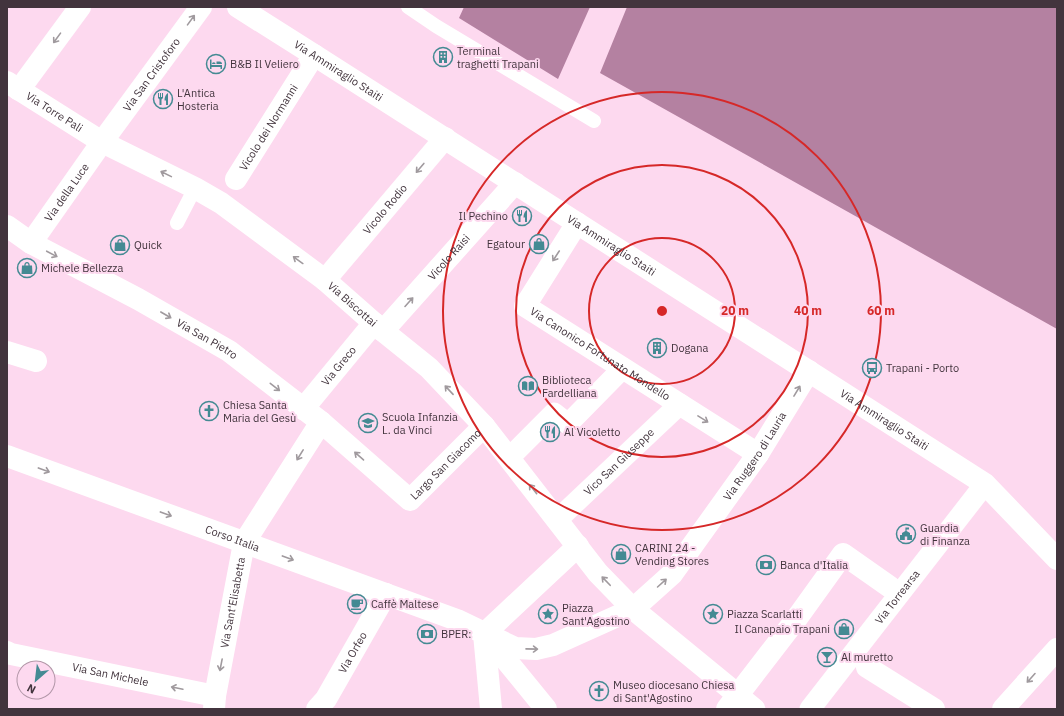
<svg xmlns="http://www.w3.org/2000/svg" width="1064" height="716" viewBox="0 0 1064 716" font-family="'IBM Plex Sans',sans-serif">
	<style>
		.water { fill: #b481a1 }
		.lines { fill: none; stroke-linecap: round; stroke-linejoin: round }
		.service { stroke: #fff; stroke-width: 14 }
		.pedestrian { stroke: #fff; stroke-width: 21 }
		.minor { stroke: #fff; stroke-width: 22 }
		.tertiary { stroke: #fff; stroke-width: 22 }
		.oneway { stroke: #a09a9e }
		.ring { fill: none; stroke: #d62828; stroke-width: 2 }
		.labels { text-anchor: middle; stroke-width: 4; stroke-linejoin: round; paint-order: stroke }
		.poi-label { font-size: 11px; fill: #42343d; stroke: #fdd9ef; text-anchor: start }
		.street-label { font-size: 11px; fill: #42343d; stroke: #fdd9ef }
		.centre { fill: #d62828; stroke: #fdd9ef; stroke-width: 2 }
		.ring-label { font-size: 12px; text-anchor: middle; font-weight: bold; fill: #d62828; stroke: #fdd9ef; stroke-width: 4; stroke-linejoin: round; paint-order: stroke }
	</style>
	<rect width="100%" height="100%" fill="#fdd9ef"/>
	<path class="water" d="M464,7H590L558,79L459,18Z
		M627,7H1057V329L600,73Z"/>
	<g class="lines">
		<path class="service" d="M408,7L436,26L594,121
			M177,223L195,188"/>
		<g class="pedestrian">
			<path d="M509,458L554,413L568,424L623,368"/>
			<path id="s1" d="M557,520L680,404"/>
			<path d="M738,695L755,709"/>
			<path id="s2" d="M810,709L985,484"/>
		</g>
		<g class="minor">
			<path id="s3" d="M7,82L102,142L195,188L221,203L325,280L383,331L429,368L484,426L598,573L633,609L738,695"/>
			<path d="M19,90L80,7"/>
			<path id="s4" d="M236,179L314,55"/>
			<path id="s5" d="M577,223L525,306L758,454"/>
			<path id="s6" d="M7,226L31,243L138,299L229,351L321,422L410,500L484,426"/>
			<path id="s7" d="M31,243L102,142L201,7"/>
			<path id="s8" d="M325,280L445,138"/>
			<path id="s9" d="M383,331L515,183"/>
			<path d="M7,352L36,361"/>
			<path id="s10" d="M303,409L374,323"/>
			<path id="s11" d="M7,456L457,620L515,648L536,649L553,645L633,609L672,574L758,454L809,371"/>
			<path d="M484,634L578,546"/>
			<path d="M484,634L491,709"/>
			<path d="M488,638L546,709"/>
			<path id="s12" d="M7,652L11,654L215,696"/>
			<path d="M867,667L934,709"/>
			<path id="s13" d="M214,709L215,696L244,543L321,422"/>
			<path id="s14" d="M317,709L326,699L386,594"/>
			<path d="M727,709L797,618L843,554L890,587"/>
			<path d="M1003,709L1057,649"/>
		</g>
		<path class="tertiary" id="s15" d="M238,7L314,55L985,484L1057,559"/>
	</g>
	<defs><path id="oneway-shaft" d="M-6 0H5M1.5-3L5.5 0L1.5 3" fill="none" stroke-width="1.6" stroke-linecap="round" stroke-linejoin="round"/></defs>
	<g class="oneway">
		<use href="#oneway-shaft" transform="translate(191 20) rotate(-54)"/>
		<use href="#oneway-shaft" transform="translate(57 38) rotate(126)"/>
		<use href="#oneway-shaft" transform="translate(420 168) rotate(130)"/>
		<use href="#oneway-shaft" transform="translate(166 174) rotate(-154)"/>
		<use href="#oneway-shaft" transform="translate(52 254) rotate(28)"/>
		<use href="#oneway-shaft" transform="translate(556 256) rotate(123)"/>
		<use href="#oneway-shaft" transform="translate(298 260) rotate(-144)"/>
		<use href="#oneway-shaft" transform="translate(409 302) rotate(-48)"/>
		<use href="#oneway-shaft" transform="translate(166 315) rotate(30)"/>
		<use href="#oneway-shaft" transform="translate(275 387) rotate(38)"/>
		<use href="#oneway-shaft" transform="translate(449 390) rotate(-133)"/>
		<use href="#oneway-shaft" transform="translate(797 391) rotate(-59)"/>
		<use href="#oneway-shaft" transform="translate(703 419) rotate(32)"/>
		<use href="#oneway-shaft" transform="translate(300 455) rotate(122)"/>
		<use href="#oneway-shaft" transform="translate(359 456) rotate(-139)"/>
		<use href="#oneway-shaft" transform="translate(44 470) rotate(20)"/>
		<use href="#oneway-shaft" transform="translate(533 489) rotate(-128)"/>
		<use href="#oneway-shaft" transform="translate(166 514) rotate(20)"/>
		<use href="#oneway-shaft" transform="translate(288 558) rotate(20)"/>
		<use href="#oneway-shaft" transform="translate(606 581) rotate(-134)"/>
		<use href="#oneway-shaft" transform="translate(662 583) rotate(-42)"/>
		<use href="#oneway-shaft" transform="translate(532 649) rotate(1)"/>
		<use href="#oneway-shaft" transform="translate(221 665) rotate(101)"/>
		<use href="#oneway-shaft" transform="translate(1031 678) rotate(132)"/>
		<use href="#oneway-shaft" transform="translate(177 688) rotate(-168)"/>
	</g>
	<g class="ring">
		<circle cx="662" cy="311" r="73"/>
		<circle cx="662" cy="311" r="146"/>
		<circle cx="662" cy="311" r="219"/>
	</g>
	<defs>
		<symbol id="building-ring" viewBox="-11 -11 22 22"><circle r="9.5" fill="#fdd9ef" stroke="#448a93" stroke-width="1.5"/><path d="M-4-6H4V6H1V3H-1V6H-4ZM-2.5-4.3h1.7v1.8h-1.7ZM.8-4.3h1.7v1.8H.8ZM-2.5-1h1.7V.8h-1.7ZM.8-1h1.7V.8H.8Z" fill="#448a93"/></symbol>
		<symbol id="hotel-ring" viewBox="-11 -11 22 22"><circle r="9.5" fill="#fdd9ef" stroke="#448a93" stroke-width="1.5"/><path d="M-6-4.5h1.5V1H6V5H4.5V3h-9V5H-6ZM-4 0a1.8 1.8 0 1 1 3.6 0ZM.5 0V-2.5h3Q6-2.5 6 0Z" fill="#448a93"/></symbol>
		<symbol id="restaurant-ring" viewBox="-11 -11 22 22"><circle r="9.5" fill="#fdd9ef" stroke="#448a93" stroke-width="1.5"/><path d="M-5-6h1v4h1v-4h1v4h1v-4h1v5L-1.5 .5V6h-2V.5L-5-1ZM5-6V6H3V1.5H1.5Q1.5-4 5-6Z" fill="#448a93"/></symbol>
		<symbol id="shop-ring" viewBox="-11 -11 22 22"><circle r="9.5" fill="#fdd9ef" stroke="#448a93" stroke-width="1.5"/><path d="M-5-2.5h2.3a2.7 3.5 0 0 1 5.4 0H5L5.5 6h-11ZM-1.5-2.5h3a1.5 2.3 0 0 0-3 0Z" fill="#448a93"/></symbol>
		<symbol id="bus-ring" viewBox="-11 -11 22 22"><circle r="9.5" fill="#fdd9ef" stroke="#448a93" stroke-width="1.5"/><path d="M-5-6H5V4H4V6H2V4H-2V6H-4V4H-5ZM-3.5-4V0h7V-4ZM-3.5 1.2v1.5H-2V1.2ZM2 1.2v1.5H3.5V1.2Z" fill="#448a93"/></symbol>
		<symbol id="library-ring" viewBox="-11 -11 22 22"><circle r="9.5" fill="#fdd9ef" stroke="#448a93" stroke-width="1.5"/><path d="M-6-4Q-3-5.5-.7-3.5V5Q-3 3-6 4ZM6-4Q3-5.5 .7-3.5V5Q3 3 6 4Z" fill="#448a93"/></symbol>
		<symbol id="church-ring" viewBox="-11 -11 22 22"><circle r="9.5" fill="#fdd9ef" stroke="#448a93" stroke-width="1.5"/><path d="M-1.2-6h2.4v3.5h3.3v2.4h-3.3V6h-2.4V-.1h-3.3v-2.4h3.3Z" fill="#448a93"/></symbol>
		<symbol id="school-ring" viewBox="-11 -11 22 22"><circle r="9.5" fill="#fdd9ef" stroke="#448a93" stroke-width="1.5"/><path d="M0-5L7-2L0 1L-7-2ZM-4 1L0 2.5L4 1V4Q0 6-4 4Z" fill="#448a93"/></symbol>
		<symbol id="civic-ring" viewBox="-11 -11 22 22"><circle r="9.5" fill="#fdd9ef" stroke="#448a93" stroke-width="1.5"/><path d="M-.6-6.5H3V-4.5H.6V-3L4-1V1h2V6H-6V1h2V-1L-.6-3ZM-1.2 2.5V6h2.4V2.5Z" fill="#448a93"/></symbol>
		<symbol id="bank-ring" viewBox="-11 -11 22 22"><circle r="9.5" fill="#fdd9ef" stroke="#448a93" stroke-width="1.5"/><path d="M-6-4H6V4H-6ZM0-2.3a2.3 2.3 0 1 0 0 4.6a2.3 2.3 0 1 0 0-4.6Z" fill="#448a93"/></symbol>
		<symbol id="cafe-ring" viewBox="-11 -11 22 22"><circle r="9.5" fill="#fdd9ef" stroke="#448a93" stroke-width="1.5"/><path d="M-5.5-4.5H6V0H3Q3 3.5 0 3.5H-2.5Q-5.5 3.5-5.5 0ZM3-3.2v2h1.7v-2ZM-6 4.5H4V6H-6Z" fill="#448a93"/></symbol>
		<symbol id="sight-ring" viewBox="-11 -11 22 22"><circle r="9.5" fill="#fdd9ef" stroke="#448a93" stroke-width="1.5"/><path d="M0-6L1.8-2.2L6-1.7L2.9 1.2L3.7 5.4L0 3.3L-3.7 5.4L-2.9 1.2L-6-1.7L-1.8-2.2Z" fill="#448a93"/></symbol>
		<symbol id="bar-ring" viewBox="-11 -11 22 22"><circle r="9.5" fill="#fdd9ef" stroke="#448a93" stroke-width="1.5"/><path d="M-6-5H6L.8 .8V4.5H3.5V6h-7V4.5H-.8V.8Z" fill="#448a93"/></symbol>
	</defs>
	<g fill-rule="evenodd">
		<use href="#building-ring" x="432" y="46" width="22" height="22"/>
		<use href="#hotel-ring" x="205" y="53" width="22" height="22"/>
		<use href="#restaurant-ring" x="152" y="88" width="22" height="22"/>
		<use href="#restaurant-ring" x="511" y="205" width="22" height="22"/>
		<use href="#shop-ring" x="528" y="233" width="22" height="22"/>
		<use href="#shop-ring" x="109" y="234" width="22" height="22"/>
		<use href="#shop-ring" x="16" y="257" width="22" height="22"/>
		<use href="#building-ring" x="646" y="337" width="22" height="22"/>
		<use href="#bus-ring" x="861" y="357" width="22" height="22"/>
		<use href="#library-ring" x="517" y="375" width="22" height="22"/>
		<use href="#church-ring" x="198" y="400" width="22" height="22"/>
		<use href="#school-ring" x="357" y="412" width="22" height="22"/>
		<use href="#restaurant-ring" x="539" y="421" width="22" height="22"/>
		<use href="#civic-ring" x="895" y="523" width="22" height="22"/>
		<use href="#shop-ring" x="610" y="543" width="22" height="22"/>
		<use href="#bank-ring" x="755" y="554" width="22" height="22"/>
		<use href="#cafe-ring" x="346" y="593" width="22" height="22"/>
		<use href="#sight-ring" x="537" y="603" width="22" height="22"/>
		<use href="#sight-ring" x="702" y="603" width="22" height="22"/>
		<use href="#shop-ring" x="833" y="618" width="22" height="22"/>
		<use href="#bank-ring" x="416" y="623" width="22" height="22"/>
		<use href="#bar-ring" x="816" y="646" width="22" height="22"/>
		<use href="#church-ring" x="588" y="680" width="22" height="22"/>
	</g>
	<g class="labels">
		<g class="poi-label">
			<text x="457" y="55">Terminal<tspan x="457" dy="13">traghetti Trapani</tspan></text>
			<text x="230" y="68">B&amp;B Il Veliero</text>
			<text x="177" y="97">L'Antica<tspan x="177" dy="13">Hosteria</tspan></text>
			<text x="508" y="220" text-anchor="end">Il Pechino</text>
			<text x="525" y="248" text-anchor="end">Egatour</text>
			<text x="134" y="249">Quick</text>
			<text x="41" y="272">Michele Bellezza</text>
			<text x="671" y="352">Dogana</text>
			<text x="886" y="372">Trapani - Porto</text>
			<text x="542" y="384">Biblioteca<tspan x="542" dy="13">Fardelliana</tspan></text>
			<text x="223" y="409">Chiesa Santa<tspan x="223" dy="13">Maria del Gesù</tspan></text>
			<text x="382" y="421">Scuola Infanzia<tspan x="382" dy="13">L. da Vinci</tspan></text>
			<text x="564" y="436">Al Vicoletto</text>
			<text x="920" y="532">Guardia<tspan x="920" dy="13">di Finanza</tspan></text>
			<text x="635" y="552">CARINI 24 -<tspan x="635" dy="13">Vending Stores</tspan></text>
			<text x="780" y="569">Banca d'Italia</text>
			<text x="371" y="608">Caffè Maltese</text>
			<text x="562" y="612">Piazza<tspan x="562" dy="13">Sant'Agostino</tspan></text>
			<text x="727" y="618">Piazza Scarlatti</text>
			<text x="830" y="633" text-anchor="end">Il Canapaio Trapani</text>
			<text x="441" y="638">BPER:</text>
			<text x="841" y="661">Al muretto</text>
			<text x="613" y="689">Museo diocesano Chiesa<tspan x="613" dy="13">di Sant'Agostino</tspan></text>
		</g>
		<g class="street-label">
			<text dy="4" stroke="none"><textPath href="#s15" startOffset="119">Via Ammiraglio Staiti</textPath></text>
			<text dy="4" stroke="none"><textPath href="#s7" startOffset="207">Via San Cristoforo</textPath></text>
			<text dy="4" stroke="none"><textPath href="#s3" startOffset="56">Via Torre Pali</textPath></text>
			<text dy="4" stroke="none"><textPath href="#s4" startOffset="61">Vicolo dei Normanni</textPath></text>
			<text dy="4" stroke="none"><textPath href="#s7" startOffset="62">Via della Luce</textPath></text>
			<text dy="4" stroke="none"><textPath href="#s8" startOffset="93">Vicolo Rodio</textPath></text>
			<text dy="4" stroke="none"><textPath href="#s15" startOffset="443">Via Ammiraglio Staiti</textPath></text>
			<text dy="4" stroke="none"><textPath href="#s9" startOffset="99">Vicolo Raisi</textPath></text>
			<text dy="4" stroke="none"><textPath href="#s3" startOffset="412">Via Biscottai</textPath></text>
			<text dy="4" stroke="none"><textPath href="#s6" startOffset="230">Via San Pietro</textPath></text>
			<text dy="4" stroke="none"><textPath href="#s5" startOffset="187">Via Canonico Fortunato Mondello</textPath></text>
			<text dy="4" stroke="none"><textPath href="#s10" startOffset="56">Via Greco</textPath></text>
			<text dy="4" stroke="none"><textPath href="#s15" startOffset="767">Via Ammiraglio Staiti</textPath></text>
			<text dy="4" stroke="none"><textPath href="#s11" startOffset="866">Via Ruggero di Lauria</textPath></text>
			<text dy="4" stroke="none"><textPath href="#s6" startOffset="540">Largo San Giacomo</textPath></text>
			<text dy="4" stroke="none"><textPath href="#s1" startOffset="85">Vico San Giuseppe</textPath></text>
			<text dy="4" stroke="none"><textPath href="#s11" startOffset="240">Corso Italia</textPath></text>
			<text dy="4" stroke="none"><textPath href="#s2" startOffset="142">Via Torrearsa</textPath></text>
			<text dy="4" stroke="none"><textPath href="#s13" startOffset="108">Via Sant'Elisabetta</textPath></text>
			<text dy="4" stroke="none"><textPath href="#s14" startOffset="67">Via Orfeo</textPath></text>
			<text dy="4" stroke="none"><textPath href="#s12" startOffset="106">Via San Michele</textPath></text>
		</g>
	</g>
	<circle cx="662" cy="311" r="6" class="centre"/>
	<g class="ring-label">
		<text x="735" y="315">20 m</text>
		<text x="808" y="315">40 m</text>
		<text x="881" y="315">60 m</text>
	</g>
	<rect width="1064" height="716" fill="none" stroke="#42343d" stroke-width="16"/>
	<g transform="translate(36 680) rotate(208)"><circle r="19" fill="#fdd9ef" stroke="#b297a8"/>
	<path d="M0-3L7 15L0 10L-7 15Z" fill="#448a93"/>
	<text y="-6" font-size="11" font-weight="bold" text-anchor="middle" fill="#42343d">N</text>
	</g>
</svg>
